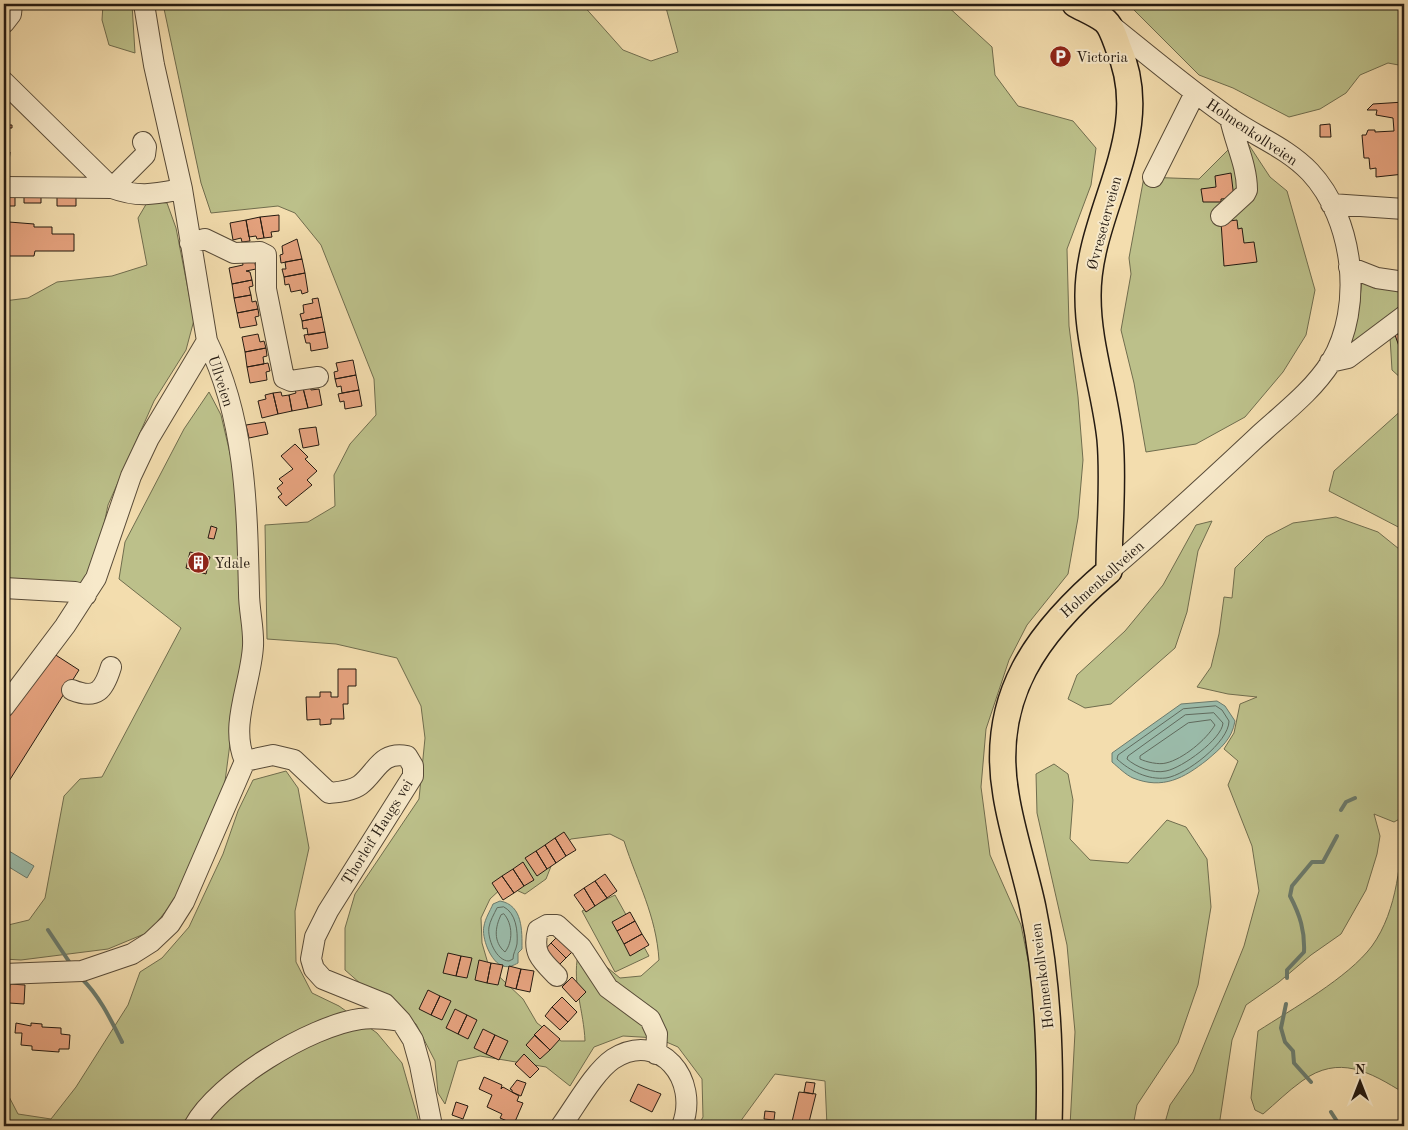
<svg xmlns="http://www.w3.org/2000/svg" width="1408" height="1130" viewBox="0 0 1408 1130" font-family="'Old Standard TT',serif">
	<style>
		.green { fill: #bcc08a; stroke: #706d4e; fill-rule: evenodd }
		.water { fill: #9bbcab; stroke: #6b7b6d }
		.lines { fill: none; stroke-linecap: round; stroke-linejoin: round }
		.shore { stroke: #606b5e; stroke-width: 1 }
		.stream { stroke: #6b7b6d; stroke-width: 4 }
		.building { fill: #e6a37f; stroke: #241a11 }
		.minor-casing { stroke: #584b38; stroke-width: 22 }
		.major-casing { stroke: #241a11; stroke-width: 28 }
		.minor { stroke: #f7e9ca; stroke-width: 20 }
		.major { stroke: #f3ddae; stroke-width: 25 }
		.labels { text-anchor: middle; stroke-width: 4; stroke-linejoin: round; paint-order: stroke }
		.poi-label { font-size: 15px; fill: #241a11; stroke: #f7e9ca; text-anchor: start }
		.street-label { font-size: 15px; fill: #241a11; stroke: #f7e9ca }
	</style>
	<rect width="100%" height="100%" fill="#f3ddae"/>
	<filter id="stains"><feTurbulence type="fractalNoise" baseFrequency=".004" numOctaves="4"/><feColorMatrix values="0 0 0 0 .2 0 0 0 0 .09 0 0 0 0 .02 0 0 0 .5 -.17"/></filter>
	<radialGradient id="worn" r=".72"><stop offset=".6" stop-color="#630" stop-opacity="0"/><stop offset="1" stop-color="#630" stop-opacity=".3"/></radialGradient>
	<path class="green" d="M103,4H132L135,53L109,45L102,20Z
		M163,4H582L623,50L651,61L678,52L665,4H945L992,47L995,75L1018,106L1073,121L1096,148L1091,185L1067,249L1069,326L1078,397L1083,460L1078,518L1068,574L1027,625L1009,660L986,729L981,787L990,855L1021,925L1036,1000L1039,1094L1036,1126H827L825,1081L775,1074L737,1126H698L703,1117L702,1079L678,1047L657,1038L623,1036L594,1047L570,1086L546,1067L480,1056L458,1061L445,1104L438,1093L435,1061L416,1024L390,1002L369,991L345,970V928L355,894L419,799L425,738L421,706L397,658L336,644L267,639L265,525L308,522L335,506L334,475L350,444L376,415L374,379L321,245L295,213L278,206L211,213L201,183ZM610,834L624,841C638,884 656,915 659,960L641,976L620,978L603,964L578,955C572,983 584,1012 585,1041H561L537,1023L523,999L489,967L482,943L481,918L490,899L505,885L525,894L546,879L557,851L571,839Z
		M1128,4H1404V66L1388,63L1360,75L1346,93L1320,109L1289,117L1233,88L1199,75Z
		M1247,142L1270,177L1287,191L1315,290L1306,335L1283,372L1245,417L1196,444L1146,452L1134,383L1121,330L1131,274L1129,258L1144,177L1199,179L1230,148Z
		M148,201L167,203L176,228L194,320L186,350L154,401L108,505L94,573L81,587L4,579V301L28,298L57,282L112,276L147,265L138,218Z
		M1362,280L1404,287V311L1349,349L1359,307Z
		M1404,328V380H1403L1392,370L1390,337Z
		M209,392L221,415L240,496L247,649L236,698L224,789L182,891L149,932L108,949L21,960L4,959V926L29,920L45,898L64,796L80,779L102,777L181,628L119,579L125,542L184,429Z
		M1404,408V530L1329,491L1334,471Z
		M1336,517L1378,532L1404,553V1093C1370,1072 1339,1054 1302,1081C1288,1091 1276,1103 1263,1114L1255,1110L1251,1098L1258,1031C1292,1009 1348,978 1372,946C1398,910 1401,859 1403,817L1394,822L1374,814L1380,836L1377,854L1366,890L1341,934L1311,955L1279,982L1246,1005L1232,1040L1219,1126H1164L1170,1105L1193,1072L1244,946L1259,891L1252,846L1228,785L1238,761L1224,749L1234,733L1240,704L1257,697L1228,694L1197,687L1211,667L1219,634L1224,597L1232,598L1235,568L1266,537L1293,523Z
		M1212,521L1198,551L1187,612L1175,648L1111,704L1085,708L1068,699L1077,675L1125,631L1163,585L1196,525Z
		M1054,764L1068,774L1073,800L1070,839L1090,860L1128,863L1167,820L1186,827L1207,859L1211,907L1198,985L1178,1043L1137,1105L1133,1126H1070L1075,1032L1067,945L1037,813L1036,774Z
		M286,771L298,788L309,848L295,911L296,962L312,993L339,1006L377,1033L402,1063L420,1126H4V1087L18,1114L51,1119L76,1087L128,1005L140,972L162,958L189,927L223,854L238,811L253,780Z
		M615,895L649,956L615,972L582,911Z"/>
	<path class="water" d="M1217,701L1225,706L1235,721C1232,739 1221,748 1207,760C1184,778 1163,790 1133,778C1126,775 1118,767 1112,762V753L1181,704Z
		M9,851L34,866L27,878L4,864Z
		M500,901C523,905 522,931 522,949L518,953V963C514,965 509,968 503,966C491,963 481,937 484,926C485,919 490,911 493,904Z"/>
	<g class="lines">
		<path class="shore" d="M1216,706L1222,710L1229,721C1229,742 1186,775 1166,778C1148,780 1130,771 1117,759L1118,755L1183,709Z
			M1214,713L1223,723C1222,739 1182,768 1166,771C1153,774 1136,767 1127,759L1128,756L1185,715Z
			M1211,720L1215,725C1206,740 1183,759 1166,763C1159,765 1146,762 1140,759V756L1188,723Z
			M504,907C516,913 518,931 517,944C516,950 513,953 513,959L509,961C496,961 487,938 489,927C490,921 494,914 497,908Z
			M504,914C513,924 513,942 505,952C493,942 495,927 501,915Z"/>
		<path class="stream" d="M1341,810L1346,802L1355,798
			M48,930L70,963
			M81,978C99,995 111,1020 122,1042
			M1287,978V970L1304,952C1305,931 1300,915 1290,896L1292,886L1312,862H1323L1337,836
			M1286,1004L1281,1028L1285,1042L1293,1051L1294,1063L1311,1082
			M1331,1112L1340,1126"/>
	</g>
	<path class="building" d="M4,102H7V120H9V125H12V128H8V152H10L8,172H4Z
		M1404,102V174L1376,177V168L1370,169L1369,158H1364L1362,135H1366L1368,130H1375V132L1394,131L1393,118L1376,115L1377,110H1367L1373,104Z
		M1330,124L1331,137H1320V125Z
		M1231,173L1234,198L1221,199V202H1203L1201,189L1216,187L1215,176Z
		M4,194H15V206H4Z
		M24,194H41V203H24Z
		M57,194H76V206H57Z
		M279,215V231L271,232L272,237L264,238L260,217Z
		M260,217L264,238L257,239L256,236L249,237L246,220Z
		M246,220L250,241L242,242L241,238L233,240L230,223Z
		M1237,220L1238,229L1242,228L1244,243L1254,242L1257,262L1224,266L1221,222Z
		M9,222L34,224V227H52V234H74V251H35L34,256H5L4,227H9Z
		M297,239L302,259L281,263L280,255L283,254L282,246Z
		M254,258L256,269L246,271L250,272L252,280L232,284L229,268L243,265L242,260Z
		M302,259L305,273L284,277L282,269H286L285,262Z
		M305,273L308,292L302,294L301,290L291,292L289,284L285,285L284,277Z
		M252,280L253,286L249,287L251,295L234,298L232,284Z
		M251,295L252,302L256,301L258,309L237,313L234,298Z
		M318,298L322,317L302,321L300,314L304,313L303,305L313,303L312,299Z
		M258,309L259,316L255,317L257,325L240,328L237,313Z
		M322,317L325,332L308,335L307,328L303,329L302,321Z
		M325,332L328,348L311,351L310,343H306L304,335Z
		M1404,332V348L1400,349L1395,335Z
		M258,334L260,342L264,341L266,348L245,352L242,337Z
		M266,348L267,356L263,357L264,364L247,367L245,352Z
		M353,360L356,375L335,379L334,372L338,371L336,363Z
		M268,363L270,371L266,372L267,380L250,383L247,367Z
		M356,375L359,390L342,393L341,386L337,387L335,379Z
		M310,386L311,390L319,389L322,405L308,408L303,388Z
		M303,388L308,408L292,411L289,395L296,393L295,390Z
		M359,390L362,406L345,409L344,401L340,402L338,394Z
		M281,392L282,396L289,395L292,411L278,414L273,393Z
		M273,393L278,414L262,418L258,401L266,399L265,395Z
		M265,422L268,434L249,438L246,425Z
		M316,427L319,445L303,448L299,429Z
		M295,444L308,457L305,459L317,471L307,480L312,485L286,506L278,497L282,494L277,488L283,483L279,479L293,469L281,456Z
		M211,526L217,528L214,539L208,538Z
		M190,552L210,557L206,574L186,568Z
		M51,652L79,670L4,789V721L11,710L13,712Z
		M338,669H356V686H348V704H343L344,719H331V724L320,725V719L307,720L306,697H320V692H331V697H338Z
		M564,832L576,850L566,856L555,838Z
		M555,838L566,856L556,863L545,845Z
		M545,845L556,863L547,869L536,851Z
		M536,851L547,869L537,876L525,858Z
		M523,862L534,880L524,886L513,869Z
		M513,869L524,886L514,893L502,876Z
		M605,874L617,891L607,898L595,881Z
		M502,876L514,893L503,900L492,883Z
		M595,881L607,898L595,906L584,888Z
		M584,888L595,906L586,912L574,895Z
		M630,912L635,921L617,931L612,922Z
		M635,921L642,934L624,944L617,931Z
		M561,933L576,948L566,958L551,943Z
		M642,934L649,945L630,956L624,944Z
		M551,943L566,958L557,967L542,953Z
		M448,953L461,956L456,976L443,973Z
		M461,956L472,958L467,978L456,976Z
		M479,960L491,963L487,983L475,980Z
		M491,963L503,965L498,985L487,983Z
		M509,966L521,969L516,989L505,986Z
		M521,969L534,971L530,992L516,989Z
		M572,977L586,992L576,1002L562,987Z
		M10,984L25,985L24,1004L9,1003Z
		M428,990L440,996L431,1015L419,1009Z
		M440,996L451,1001L442,1020L431,1015Z
		M562,997L577,1012L568,1022L552,1007Z
		M552,1007L568,1022L560,1030L545,1016Z
		M455,1009L467,1015L458,1034L446,1028Z
		M467,1015L477,1020L468,1039L458,1034Z
		M16,1023L31,1026V1023L42,1024V1027L61,1028V1034L70,1035L69,1049H59V1052L32,1050V1046L21,1045L22,1033H15Z
		M544,1025L560,1039L550,1050L534,1035Z
		M483,1029L495,1035L486,1054L474,1048Z
		M495,1035L508,1041L499,1060L486,1054Z
		M535,1035L550,1050L540,1059L526,1045Z
		M524,1054L539,1069L530,1078L515,1064Z
		M484,1077L502,1085L501,1089L503,1087L519,1096L517,1101L523,1103L514,1124L500,1118L502,1114L487,1107L492,1095L479,1089Z
		M517,1080L526,1083L521,1096L512,1092V1090L510,1089Z
		M806,1082L815,1083L813,1094L804,1092Z
		M638,1084L661,1094L652,1112L630,1101Z
		M799,1092L816,1094L808,1126H791Z
		M456,1102L468,1106L463,1119L452,1115Z
		M765,1111L775,1112L774,1120L764,1119Z"/>
	<g class="lines">
		<defs>
			<path id="minor" d="M144,4L154,65L182,189L207,341C246,420 247,507 249,593C249,611 254,628 253,646C251,684 229,725 245,761
				M4,23L11,14L12,4
				M1108,23C1148,55 1188,89 1231,119C1257,137 1287,148 1310,172C1354,219 1364,307 1331,362C1312,392 1282,414 1256,438C1208,483 1159,528 1109,571
				M4,82L112,188
				M1153,177L1195,93
				M4,187L112,188C139,198 155,194 182,189
				M112,188L145,155L146,147L143,142
				M1331,204L1404,209
				M1221,216L1245,194L1247,190C1247,165 1235,143 1230,118
				M190,243L205,239L234,253L260,252L266,255V289L284,378L291,381L318,377
				M1349,267L1377,278L1404,282
				M1330,362L1348,358L1404,316
				M4,588L75,592L86,595
				M72,690C97,700 104,690 111,667
				M4,707L65,626L96,578L131,476L149,438L207,341
				M4,974L82,971L132,954L151,942L170,924L184,902L245,761L273,755L294,760L329,793C339,792 352,791 360,785C377,772 380,751 407,756L413,766V776L328,911L315,937L311,959L314,969L323,979L385,1004L401,1021L413,1040L420,1065L432,1126
				M557,976C541,960 532,953 538,930L547,925H557L581,947L608,988L650,1019L657,1034L656,1054
				M194,1126C218,1082 310,1026 360,1019C375,1017 387,1019 401,1021
				M561,1126C575,1107 594,1072 613,1059C660,1029 700,1080 682,1126"/>
			<path id="major" d="M1049,1126C1051,1053 1048,980 1033,908C1025,870 1012,833 1006,795C989,697 1037,632 1109,571C1109,527 1114,482 1110,439C1105,391 1088,345 1088,297C1087,210 1157,135 1118,47C1115,39 1111,25 1104,20C1096,14 1084,9 1075,4"/>
		</defs>
		<use href="#minor" class="minor-casing"/>
		<use href="#major" class="major-casing"/>
		<use href="#minor" class="minor"/>
		<use href="#major" class="major"/>
	</g>
	<defs>
		<symbol id="parking-disc" viewBox="-11 -11 22 22"><circle r="9.5" fill="#8f2418" stroke="#f7e9ca"/><path d="M-3.5-5.5H1a3.5 3.5 0 0 1 0 7H-1V5.5H-3.5ZM-1-3.4V-.6H.8a1.4 1.4 0 0 0 0-2.8Z" fill="#fff"/></symbol>
		<symbol id="building-disc" viewBox="-11 -11 22 22"><circle r="9.5" fill="#8f2418" stroke="#f7e9ca"/><path d="M-4-6H4V6H1V3H-1V6H-4ZM-2.5-4.3h1.7v1.8h-1.7ZM.8-4.3h1.7v1.8H.8ZM-2.5-1h1.7V.8h-1.7ZM.8-1h1.7V.8H.8Z" fill="#fff"/></symbol>
	</defs>
	<g fill-rule="evenodd">
		<use href="#parking-disc" x="1048" y="44" width="25" height="25"/>
		<use href="#building-disc" x="186" y="550" width="25" height="25"/>
	</g>
	<g class="labels">
		<g class="poi-label">
			<text x="1076" y="62">Victoria</text>
			<text x="214" y="568">Ydale</text>
		</g>
		<g class="street-label">
			<text transform="translate(1252 132) rotate(34)" y="5">Holmenkollveien</text>
			<text transform="translate(1104 223) rotate(-75)" y="5">Øvreseterveien</text>
			<text transform="translate(221 381) rotate(72)" y="5">Ullveien</text>
			<text transform="translate(1102 579) rotate(-42)" y="5">Holmenkollveien</text>
			<text transform="translate(377 832) rotate(-58)" y="5">Thorleif Haugs vei</text>
			<text transform="translate(1042 976) rotate(-97)" y="5">Holmenkollveien</text>
		</g>
	</g>
	<rect width="1408" height="1130" fill="none" stroke="#f3ddae" stroke-width="20"/>
	<rect x="5" y="5" width="1398" height="1120" fill="none" stroke="#241a11" stroke-width="2.5"/>
	<rect x="10" y="10" width="1388" height="1110" fill="none" stroke="#241a11"/>
	<g transform="translate(1360 1082)" stroke="#f7e9ca" stroke-width="4" paint-order="stroke">
	<path d="M0-4L9 19L0 12L-9 19Z" fill="#241a11"/>
	<text y="-8" font-size="14" font-weight="bold" text-anchor="middle" fill="#241a11">N</text>
	</g>
	<rect width="100%" height="100%" filter="url(#stains)"/>
	<rect width="100%" height="100%" fill="url(#worn)"/>
</svg>
